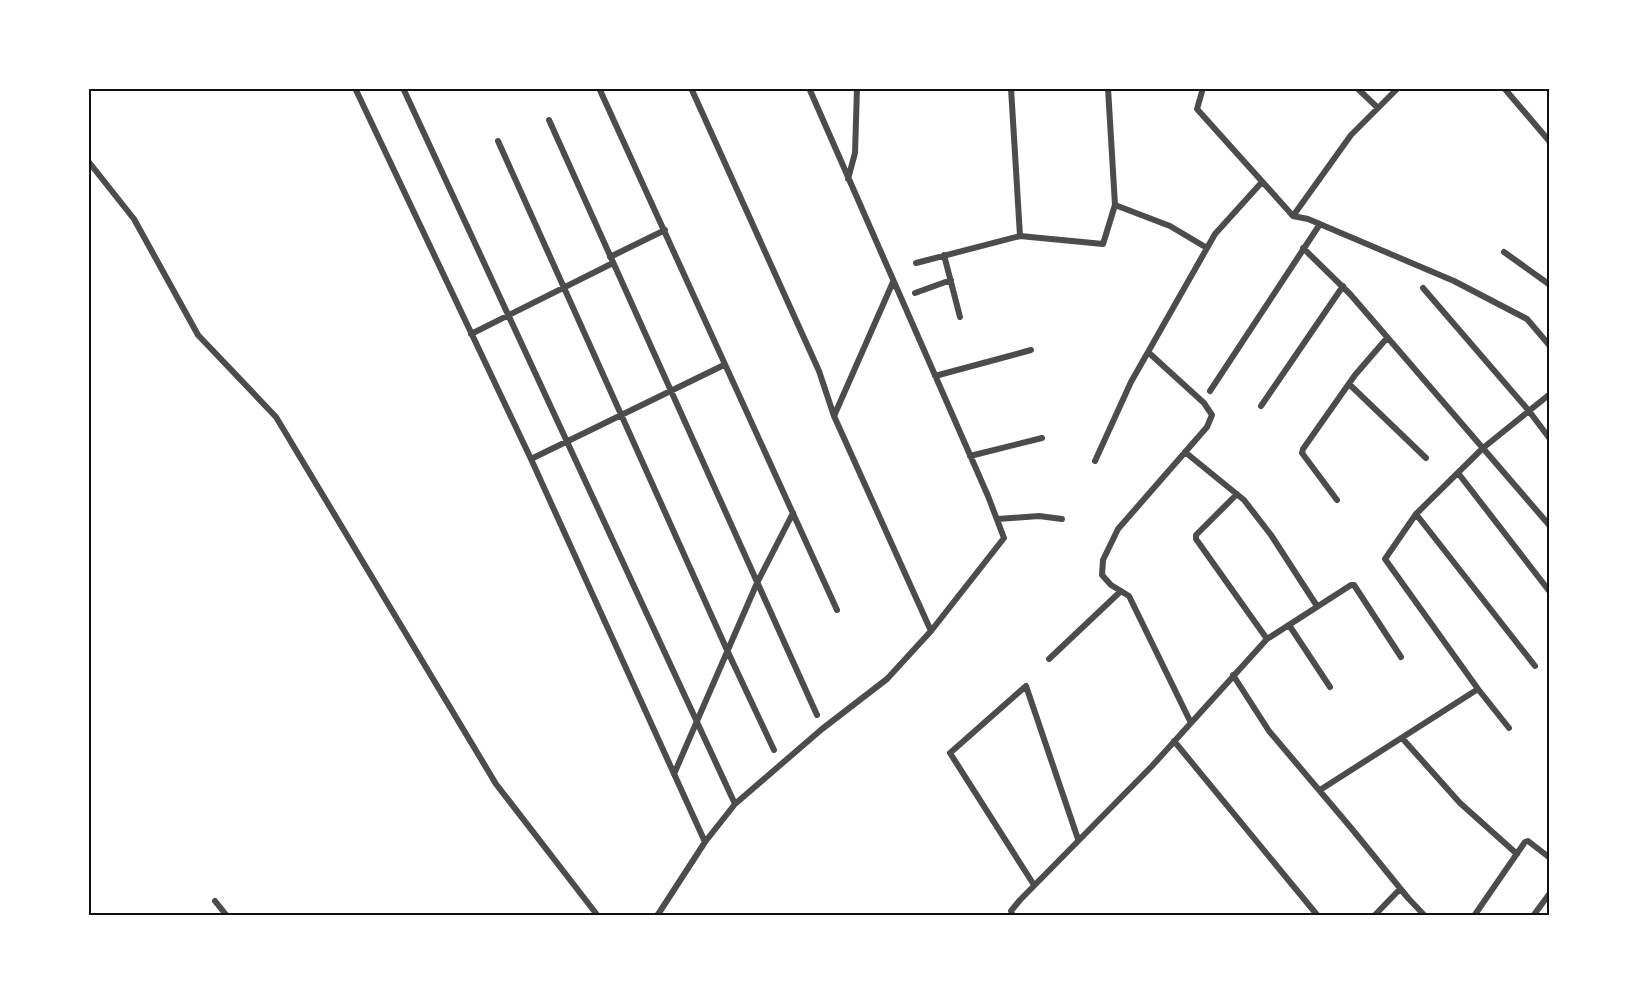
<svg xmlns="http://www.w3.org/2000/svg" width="1638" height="1004" viewBox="0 0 1638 1004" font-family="Poppins,sans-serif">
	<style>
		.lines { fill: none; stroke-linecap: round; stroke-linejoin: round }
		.minor { stroke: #4c4c4c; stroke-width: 6 }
		.neatline { fill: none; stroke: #111; stroke-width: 2 }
	</style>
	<rect width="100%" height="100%" fill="#fff"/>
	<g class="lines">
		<path class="minor" d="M355,88L531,459L705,842
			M403,88L735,804
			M599,88L837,610
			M691,88L819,371L834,416L931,631
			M1011,88L1020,236
			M1203,88L1197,109L1293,216L1308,219L1454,281L1527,319L1550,346
			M1357,88L1378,108
			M1504,88L1550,142
			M549,120L817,715
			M498,141L727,650L774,750
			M88,161L134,219L198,335L276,417L496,784L598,916
			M848,179L855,153L857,88
			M1115,205L1170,226L1207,248
			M1293,216L1351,135L1398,88
			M1303,248L1350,294L1550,526
			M1504,252L1550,285
			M944,255L960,317
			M610,257L665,230
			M916,263L1020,236L1103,244L1115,205L1108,88
			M1423,288L1529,411L1550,439
			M915,293L951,280
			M471,334L613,263
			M1148,352L1204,403L1212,415L1207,427L1118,529L1103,560L1102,575L1111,585L1129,596L1191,723
			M935,376L1031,350
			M1349,384L1426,458
			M1210,391L1320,224
			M1261,406L1343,286
			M834,416L893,282
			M1185,452L1244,500L1271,535L1317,606
			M970,456L1042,438
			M531,459L724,365
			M1095,461L1131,382L1215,234L1262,182
			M1458,473L1550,592
			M1237,494L1196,535V539L1267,639
			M1337,500L1302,453L1303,449L1355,375L1387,338
			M1416,514L1535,666
			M998,519L1039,516L1062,519
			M1289,625L1330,687
			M1049,659L1121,591
			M1233,675L1269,731L1352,829L1408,898L1425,916
			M1509,728L1478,689L1385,559L1416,514L1483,448L1550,394
			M1402,738L1460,803L1517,854
			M1174,741L1318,916
			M674,774L757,583L793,513
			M1320,790L1478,689
			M1034,885L950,753L1026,686L1078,839
			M215,901L227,916
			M657,916L705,842L735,804L822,729L887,679L931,631L1004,538L988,496L809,88
			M1013,916L1011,911L1020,900L1152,766L1267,639L1351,585H1354L1401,657
			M1374,916L1400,889
			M1474,916L1525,842L1528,841L1550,858
			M1533,916L1550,893"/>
	</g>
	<rect width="1638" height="1004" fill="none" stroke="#ffffff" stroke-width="180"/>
	<rect x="90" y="90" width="1458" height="824" class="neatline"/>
</svg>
